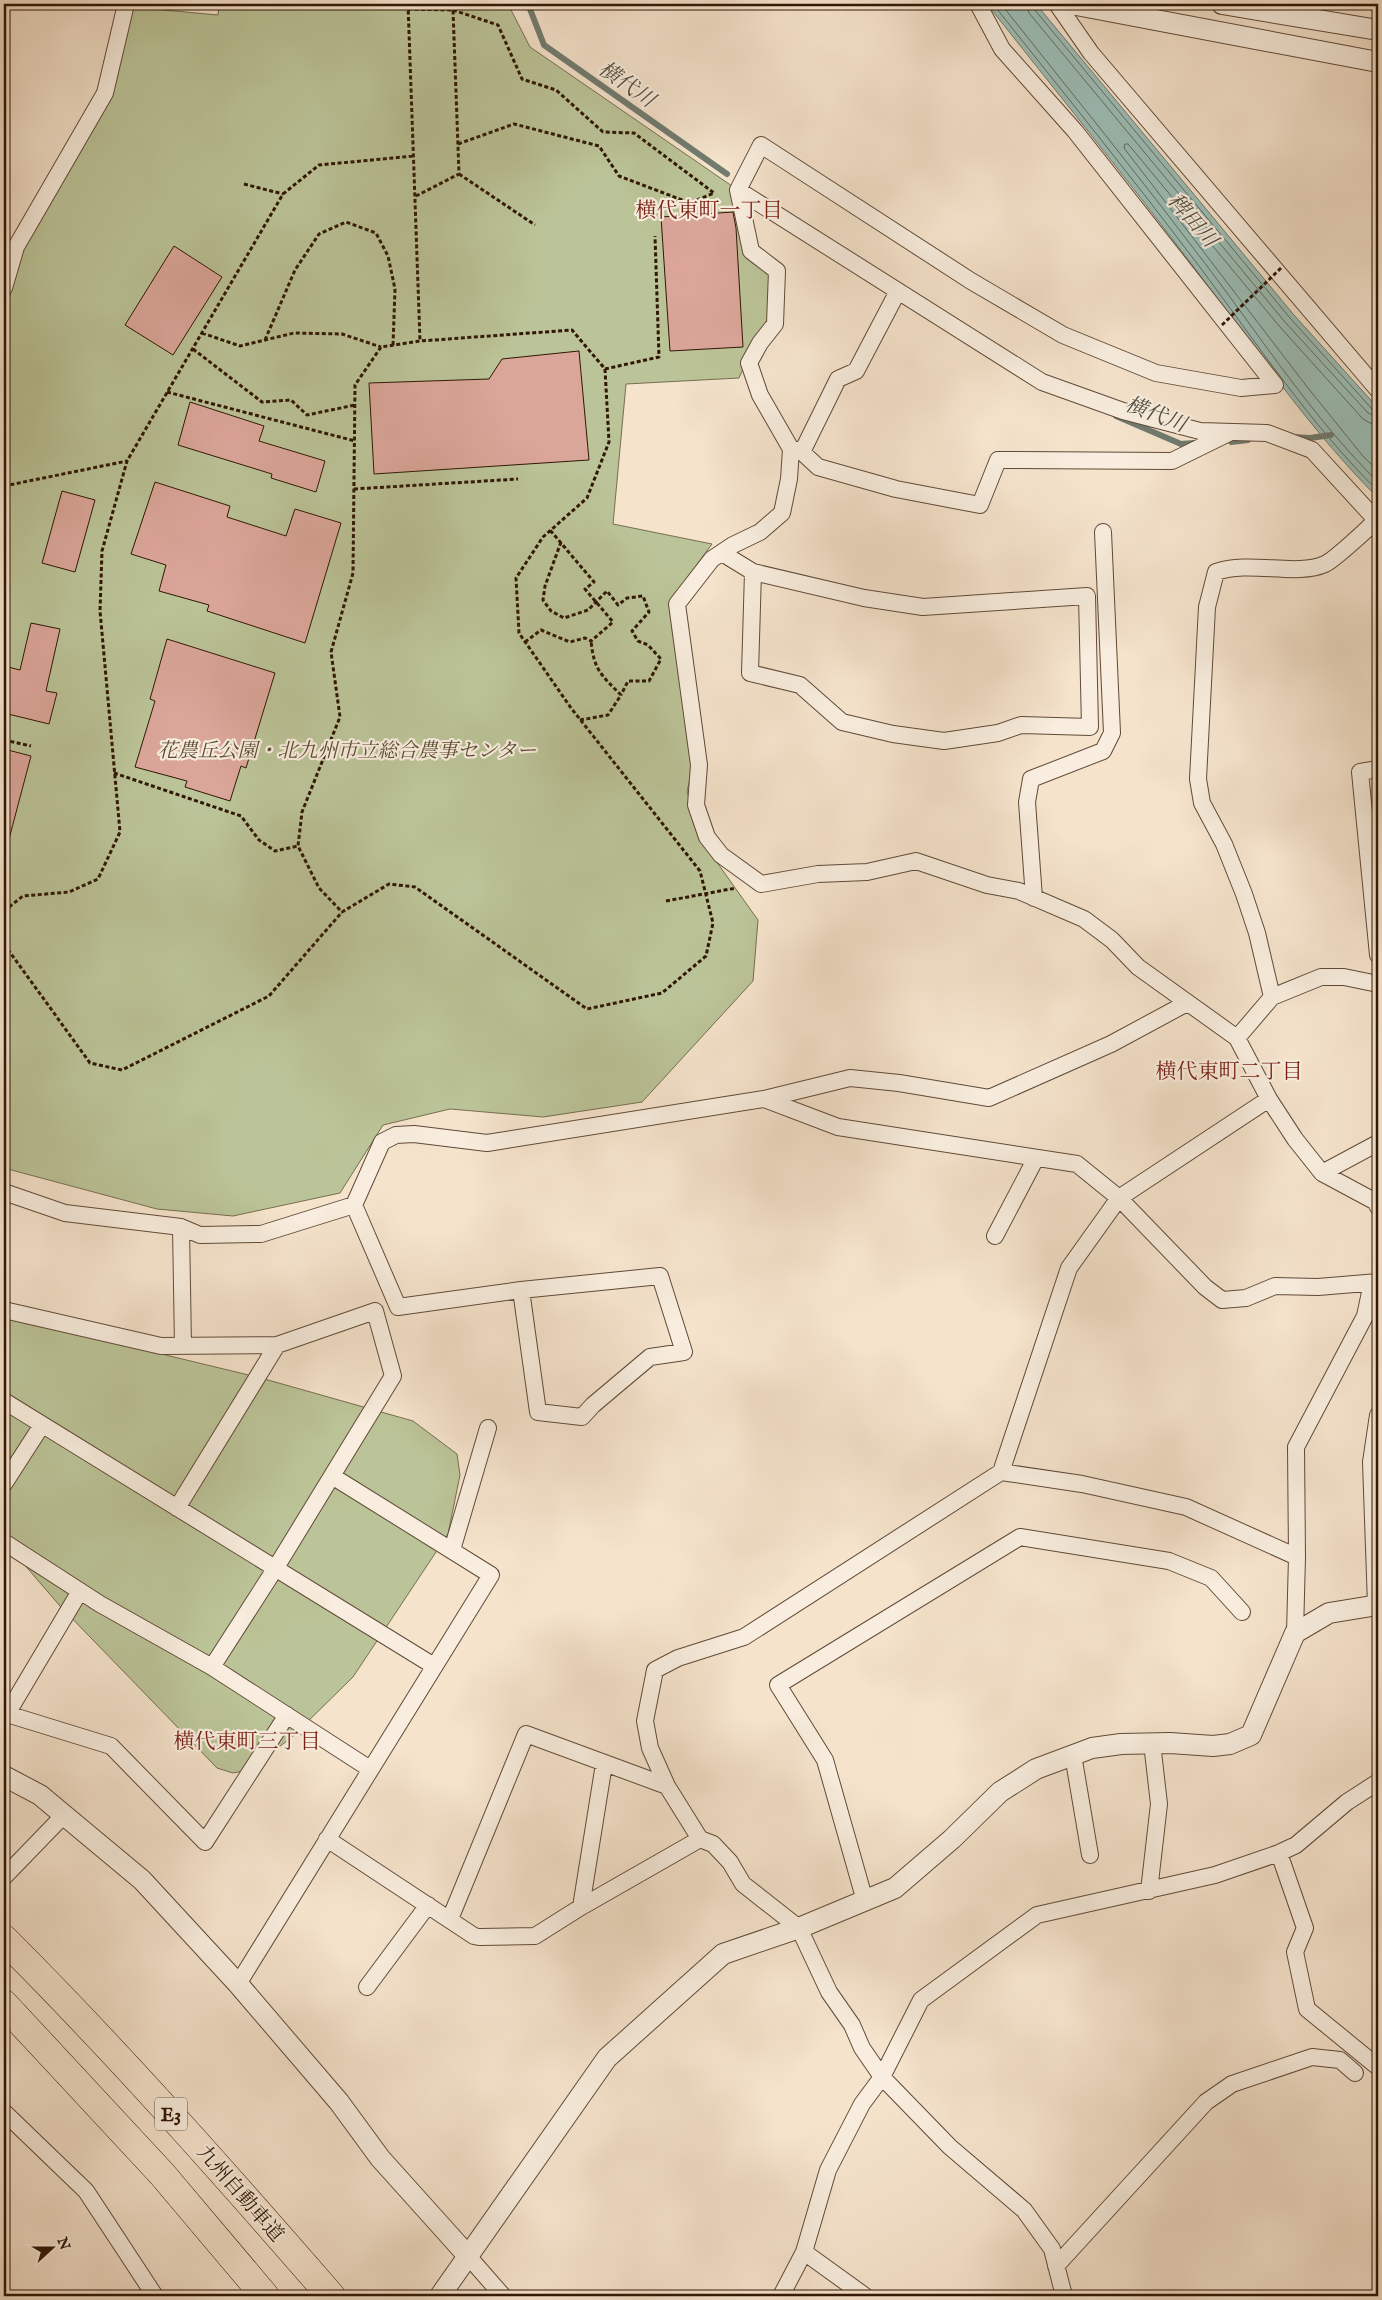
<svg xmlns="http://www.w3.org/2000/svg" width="1382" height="2300" viewBox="0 0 1382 2300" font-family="'IM FELL English','Noto Serif JP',serif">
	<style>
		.green { fill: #bbc498; stroke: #766e4e }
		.water { fill: #9cbeb6; stroke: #717b6f }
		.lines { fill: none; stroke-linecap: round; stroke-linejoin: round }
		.shore { stroke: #666a5e; stroke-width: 1 }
		.stream { stroke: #717b6f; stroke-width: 6 }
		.building { fill: #dba69a; stroke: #301705 }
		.minor-casing { stroke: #614a37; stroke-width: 18 }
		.tertiary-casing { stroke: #614a37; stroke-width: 22 }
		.motorway-casing { stroke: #301705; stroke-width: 29 }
		.path { stroke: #301705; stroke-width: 3; stroke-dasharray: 4 2.5; stroke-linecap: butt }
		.minor { stroke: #f8edde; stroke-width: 16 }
		.tertiary { stroke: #f8edde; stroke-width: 20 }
		.motorway { stroke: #f5e3cc; stroke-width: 28 }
		.path-bridge { stroke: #301705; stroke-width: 3; stroke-dasharray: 4 2.5; stroke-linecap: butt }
		.labels { text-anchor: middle; stroke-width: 4.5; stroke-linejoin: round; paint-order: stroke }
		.shield { fill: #f8edde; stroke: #6c5746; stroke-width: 1 }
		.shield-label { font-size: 19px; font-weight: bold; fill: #301705 }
		.park-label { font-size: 20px; font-style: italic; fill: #5a4b31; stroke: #f8edde }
		.street-label { font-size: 20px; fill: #301705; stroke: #f8edde }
		.water-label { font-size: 21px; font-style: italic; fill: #565143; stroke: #f8edde }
		.neighbourhood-label { font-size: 21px; fill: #7a1f14; stroke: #f8edde }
	</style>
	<rect width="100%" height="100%" fill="#f5e3cc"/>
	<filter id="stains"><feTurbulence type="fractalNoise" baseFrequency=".004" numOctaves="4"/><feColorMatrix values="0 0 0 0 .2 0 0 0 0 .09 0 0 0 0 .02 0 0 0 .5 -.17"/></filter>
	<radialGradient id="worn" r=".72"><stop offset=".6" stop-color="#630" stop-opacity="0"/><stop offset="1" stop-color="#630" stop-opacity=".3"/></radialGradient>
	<path class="green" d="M219,4H508L530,47L732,186L745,248L770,271V320L757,337L739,378L626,384L613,524L712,544L673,597L694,759L687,792L706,847L758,920L753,981L642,1102L543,1117L450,1109L383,1125L340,1193L233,1216L157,1209L4,1168V298L19,252L109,93L131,7L218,15Z
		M4,1316L261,1378L413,1421L457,1454L460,1475L448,1534L353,1677L291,1738L248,1770L233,1773L217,1768L60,1606L4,1541Z"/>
	<path class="water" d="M987,4H1036L1294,315L1378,408V498C1307,427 1250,342 1190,262C1124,175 1055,90 987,4Z"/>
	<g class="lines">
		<path class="shore" d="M993,4C1062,91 1132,177 1199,266C1256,342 1310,424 1378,491
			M1001,4C1070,91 1140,177 1207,266C1262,339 1313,418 1378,482
			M1026,4L1029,13L1285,322L1368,413L1378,417
			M1033,4L1034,9L1290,318L1372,409L1378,411
			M1378,424L1370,423L1363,419L1280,327L1128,144H1125L1124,148L1308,388L1362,455L1378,471"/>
		<path class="stream" d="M528,4L544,45L727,174
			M1116,416L1181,444L1194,443
			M1294,437L1310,438L1331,435
			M1231,442L1248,440"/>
	</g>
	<path class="building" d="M733,212L736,228L743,347L670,351L661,217Z
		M174,246L222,277L173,355L125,325Z
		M579,351L589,460L374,474L369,383L489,379L502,359Z
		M190,402L264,426L259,441L325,461L316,492L271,478L272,474L178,445Z
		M155,482L230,506L227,517L286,536L295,509L341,523L305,643L207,611L209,605L159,591L166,565L131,554Z
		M62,491L95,500L75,572L42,563Z
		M31,623L60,629L46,691L57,693L49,724L4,713V666L20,670Z
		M167,639L275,673L246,768L241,766L230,801L185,787L187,781L135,767L155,701L150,699Z
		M4,749L31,756L9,839L4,838Z"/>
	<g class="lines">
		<defs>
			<path id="minor" d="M978,4L1002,49L1075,131L1275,385L1241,388L1156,373L1063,335L971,281L761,145L738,190L1042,382L1123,411L1200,431L1267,433L1312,450L1378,522
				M1057,4L1091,53L1378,390
				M738,190L751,251L777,271L775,324L760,343L749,363L760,395L791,449L789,479L782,513L760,532L733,545L712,559L677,604L699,765L696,805L707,837L721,855L761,884L818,874L867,872L916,861L987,885L1019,891L1084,919L1112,940L1138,967L1237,1038L1269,1099L1295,1139L1322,1173L1376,1202L1378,1207
				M4,288L16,247L105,93L126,4
				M792,449L802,452L838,379L856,371L898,291
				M802,452L818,467L896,489L980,505L998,460L1172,461L1229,433
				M722,553L753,572L750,673L800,685L842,722L893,734L944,741L998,733L1021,725L1090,727L1087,596L923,607L864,598L753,572
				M1378,769L1360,772L1378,955
				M1034,898L1027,802L1031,779L1103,751L1112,733L1103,532
				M1272,997L1257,933L1244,894L1224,844L1202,803L1198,779L1207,607L1216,572C1250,560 1296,577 1325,564C1334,560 1370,527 1378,518
				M1237,1038L1272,997L1321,977H1344L1378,984
				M764,1099L838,1127L1077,1164L1119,1198L1205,1287L1222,1300L1246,1298L1275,1286L1318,1287L1378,1282
				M1322,1173L1378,1143
				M4,1192L65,1213L181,1227L200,1235L261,1234L354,1205L382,1142L396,1135L414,1134L487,1143L764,1099L850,1078L899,1083L989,1098L1111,1044L1187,1003
				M354,1205L398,1307L521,1290L538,1412L582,1417L593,1405L650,1357L684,1352L660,1276L521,1290
				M181,1227L183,1346
				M995,1236L1036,1158
				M4,1310L161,1346L277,1345L177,1508
				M4,1401L434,1666
				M1001,1472L1069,1268L1119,1198L1269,1099
				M4,1484L42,1425
				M4,1542L100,1604L212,1667L370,1769
				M452,1550L488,1428
				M1297,1557L1296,1447L1365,1316L1372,1283
				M80,1591L7,1714L111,1746L205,1842L287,1715
				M1376,1605L1371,1462L1378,1415
				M212,1667L275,1569L393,1376L375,1311L277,1345
				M1073,1755L1090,1855
				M327,1839L474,1936L479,1937L535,1936L581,1907L700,1839
				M1279,1853L1305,1928L1295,1952L1307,2009L1378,2067
				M4,1877L64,1815
				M1149,1891L1159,1804L1152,1743
				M865,1901L825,1760L778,1685L1020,1537L1169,1561L1211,1578L1242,1612
				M581,1907L604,1764
				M450,1919L526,1734L667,1786
				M238,1984L491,1575L332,1476
				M367,1987L428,1905
				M4,2112L86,2191L155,2296
				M804,2252L865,2296
				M468,2256L503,2296
				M1056,2266L1206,2102L1232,2084L1312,2057L1340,2060L1355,2073
				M781,2296L804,2252L828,2170L862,2104L882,2077L921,2000L1037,1915L1215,1875L1279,1853L1296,1845L1347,1802L1378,1782
				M1064,2296L1052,2249L1024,2210L950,2147L882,2077L862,2048L852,2025L829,1992L799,1928L743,1884L730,1862L713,1844L700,1839L667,1786L650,1748L645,1721L655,1670L678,1658L744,1637L1001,1472L1082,1484L1186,1507L1297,1557L1295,1633"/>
			<path id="tertiary" d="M1071,4L1378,62
				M1222,4L1378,30
				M4,1776L40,1795L142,1880L238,1984L339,2102L380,2158L468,2256
				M440,2296L607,2058L723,1954L799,1928L895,1888L952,1839L1000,1792L1036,1769L1092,1748L1121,1744L1170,1743L1213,1746L1230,1744L1251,1735L1295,1633L1329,1613L1378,1605"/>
			<path id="motorway" d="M4,1939C118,2053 225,2174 331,2296
				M4,2004L162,2174L265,2296"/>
		</defs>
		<use href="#minor" class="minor-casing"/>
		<use href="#tertiary" class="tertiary-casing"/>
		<use href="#motorway" class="motorway-casing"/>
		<path class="path" d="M408,4L420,341
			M408,9L453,10L459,174L416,196
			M453,10L498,25L522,79L556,90L603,132L634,133L714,193L690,203L619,176L599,146L514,124L458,144
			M459,174L535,225
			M244,184L283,194
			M202,333L240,346L294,333L342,334L381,347
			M265,340L295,270L319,234L346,222L376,233L388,256L395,289L393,345
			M193,349L262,402L291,400L307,415L355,405
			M605,369L609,442L587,498L543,537L516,578L519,633L571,708L700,871L713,923L706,956L662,993L587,1009L415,887L389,884L342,912L319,888L298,846L302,812L340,717L331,652L353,573L355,385L381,347L420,341L572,330L605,369L659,357L655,236
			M167,392L355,441
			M4,486L127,461
			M354,489L518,479
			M561,542L545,586L543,600L551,611L564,618L588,610L607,591L618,605L627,598L643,596L649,612L632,631L638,641L648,645L661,659L649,681H628L621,695
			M525,642L541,630L570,642L585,638L591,641L613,622L585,589L594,582L550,530
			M580,720L608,715L621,695C601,675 594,670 591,641
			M4,740L31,746
			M114,773L241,816L259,840L275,851L298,846
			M666,901L736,888
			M4,911L23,896L69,892L98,879L120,832L100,611L102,551L127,461L283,194L319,165L414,156
			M4,944L90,1063L122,1070L269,996L342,912"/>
		<use href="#minor" class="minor"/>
		<use href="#tertiary" class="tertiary"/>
		<use href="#motorway" class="motorway"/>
		<path class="path-bridge" d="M1222,325L1281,268"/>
	</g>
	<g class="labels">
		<rect class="shield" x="155" y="2097.5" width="32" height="33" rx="4"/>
		<g class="shield-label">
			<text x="171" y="2121">E3</text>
		</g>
		<g class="park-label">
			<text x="347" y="757">花農丘公園・北九州市立総合農事センター</text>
		</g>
		<g class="street-label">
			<text transform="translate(241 2193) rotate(49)" y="7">九州自動車道</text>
		</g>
		<g class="water-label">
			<text transform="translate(627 84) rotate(35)" y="7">横代川</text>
			<text transform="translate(1193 220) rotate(49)" y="7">稗田川</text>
			<text transform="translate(1156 414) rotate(21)" y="7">横代川</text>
		</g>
		<g class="neighbourhood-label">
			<text x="709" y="217">横代東町一丁目</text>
			<text x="1229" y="1078">横代東町二丁目</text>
			<text x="247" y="1748">横代東町三丁目</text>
		</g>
	</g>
	<rect width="1382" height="2300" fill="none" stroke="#f5e3cc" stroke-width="20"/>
	<rect x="5" y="5" width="1372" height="2290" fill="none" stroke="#301705" stroke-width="2.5"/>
	<rect x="10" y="10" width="1362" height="2280" fill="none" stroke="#301705"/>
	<g transform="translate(52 2248) rotate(69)" stroke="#f8edde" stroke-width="4" paint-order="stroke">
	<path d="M0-4L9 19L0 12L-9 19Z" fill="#301705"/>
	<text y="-8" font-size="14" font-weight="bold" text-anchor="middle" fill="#301705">N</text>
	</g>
	<rect width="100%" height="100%" filter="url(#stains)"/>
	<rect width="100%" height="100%" fill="url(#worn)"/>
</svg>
